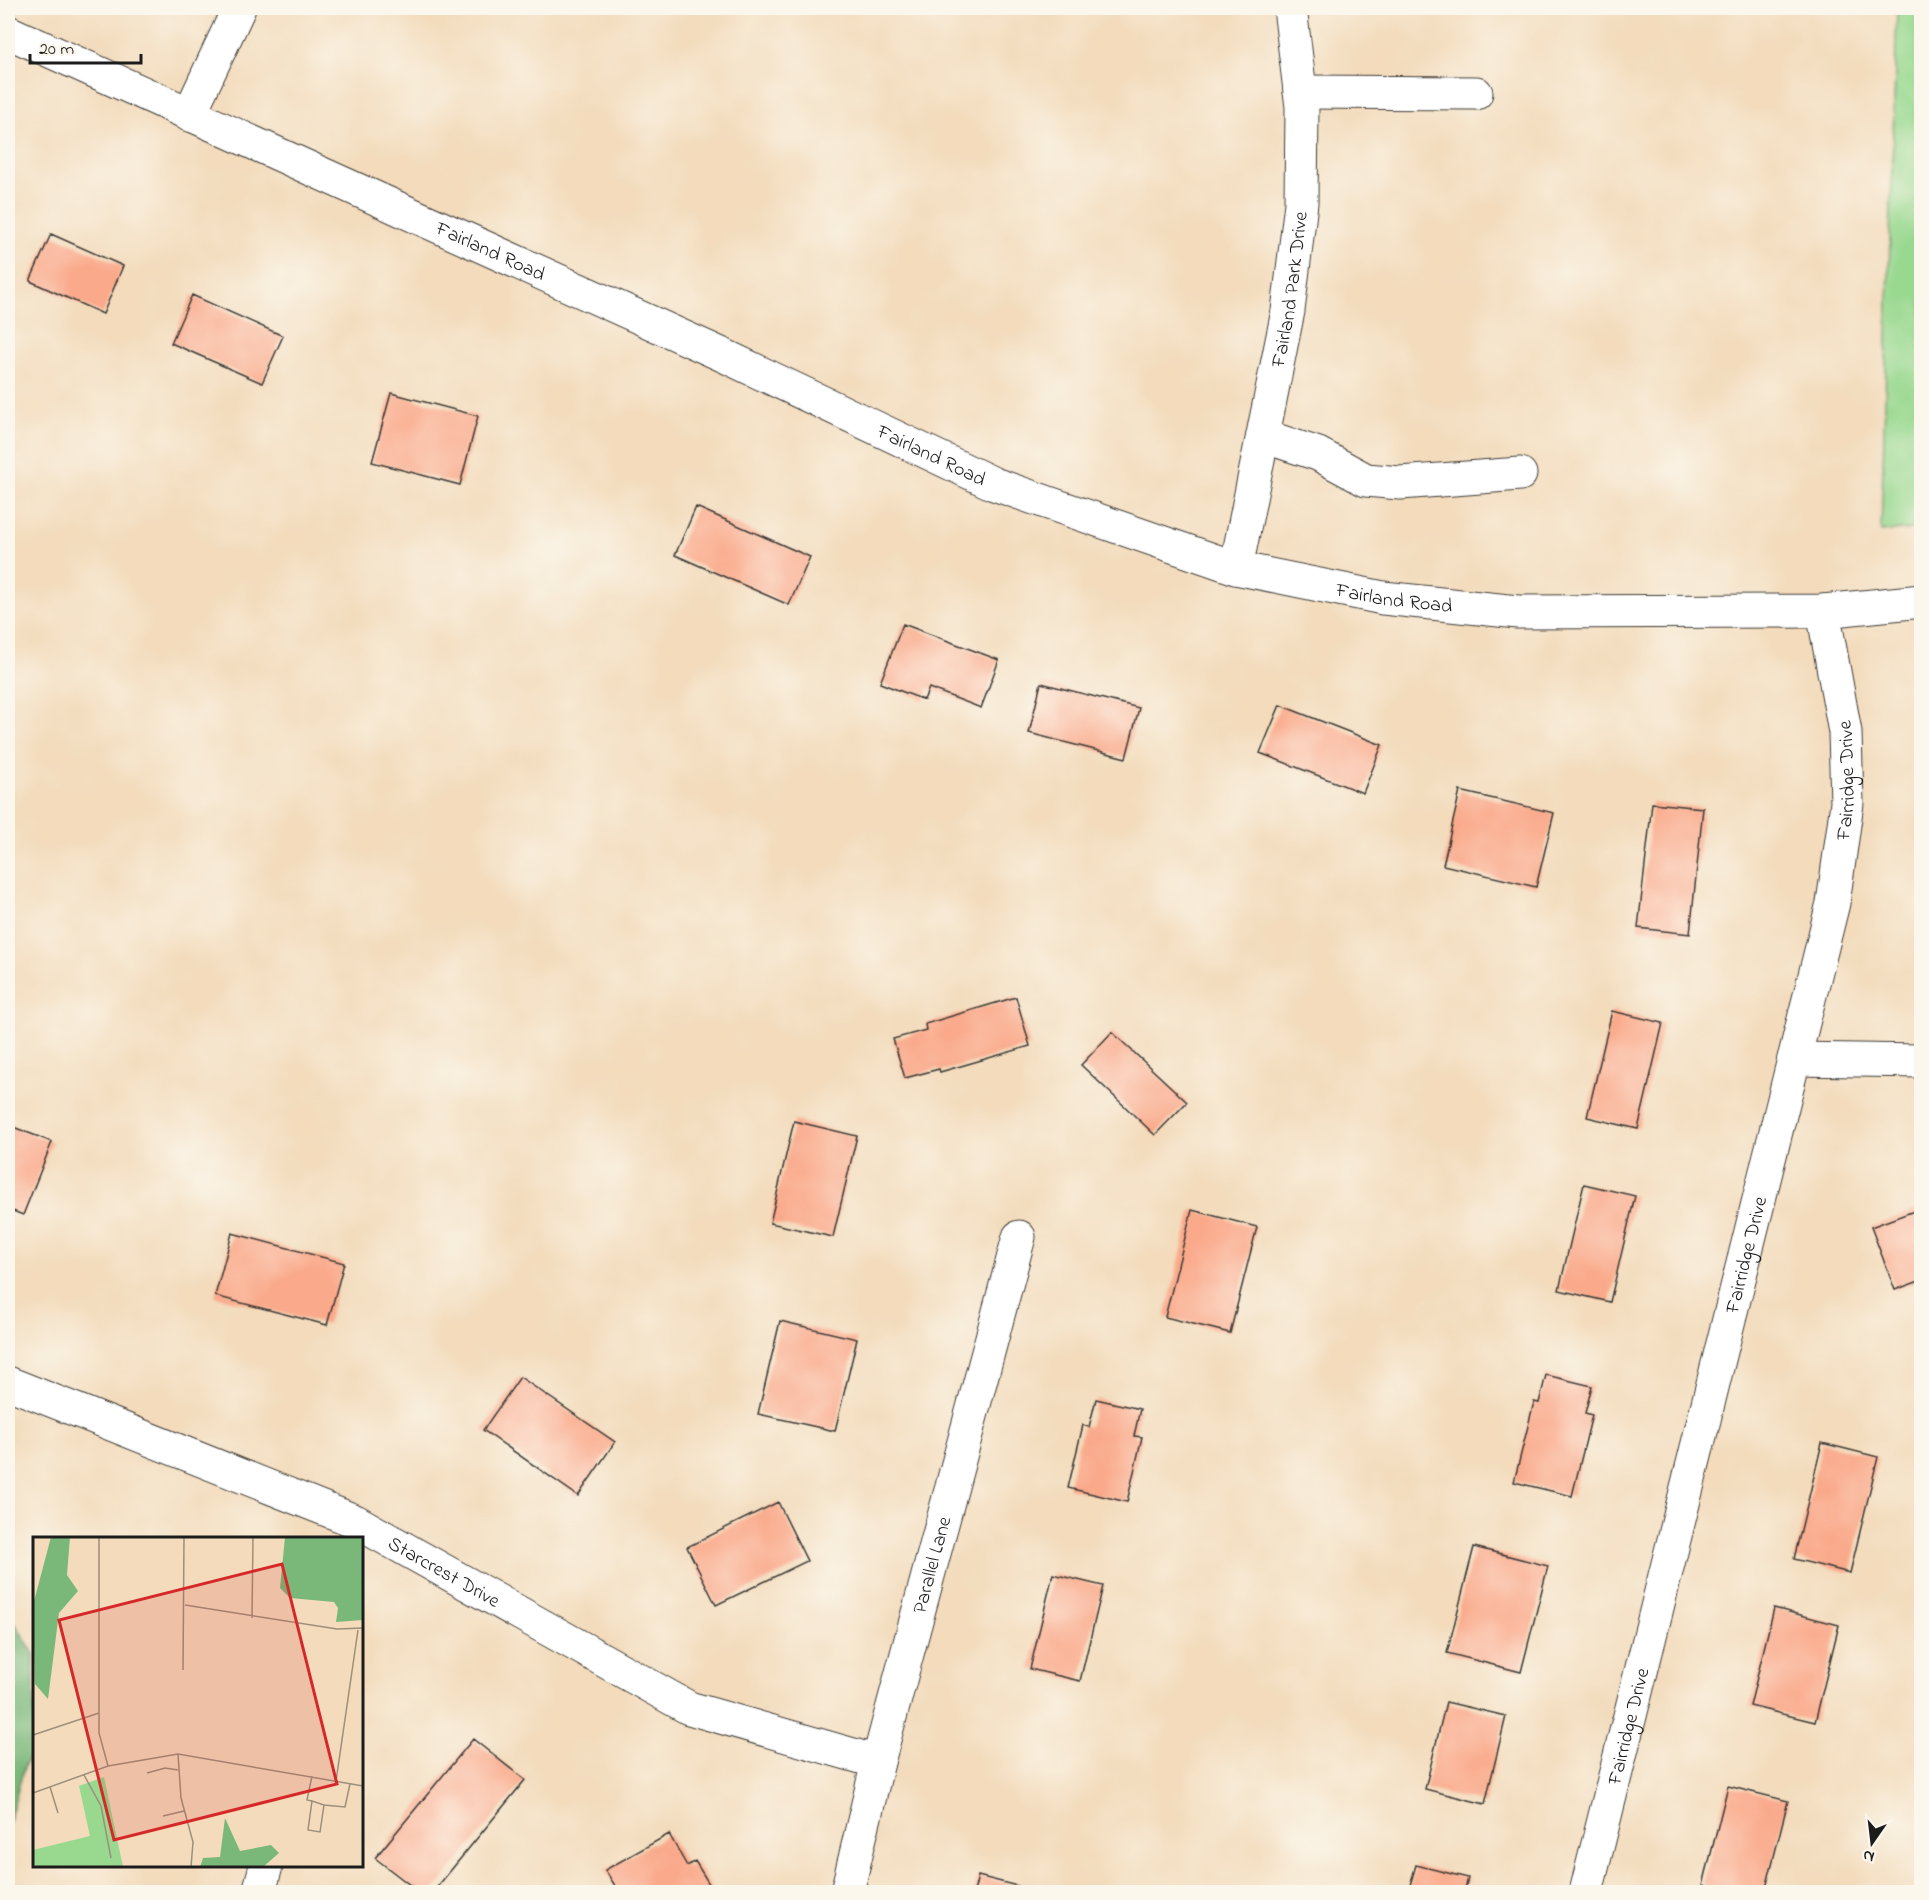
<svg xmlns="http://www.w3.org/2000/svg" width="1929" height="1900" viewBox="0 0 1929 1900" font-family="'Indie Flower',sans-serif">
	<style>
		.green { fill: #98d88f; stroke: #5a7a56; stroke-width: 1.5 }
		.forest { fill: #7ab87a; stroke: #4b6a4b; stroke-width: 1.5 }
		.building { fill: #faa98a }
		.lines { fill: none; stroke-linecap: round; stroke-linejoin: round }
		.minor-casing { stroke: #3c3934; stroke-width: 35 }
		.major-casing { stroke: #3c3934; stroke-width: 35 }
		.minor { stroke: #fff; stroke-width: 33 }
		.major { stroke: #fff; stroke-width: 33 }
		.labels { text-anchor: middle; stroke-width: 4.5; stroke-linejoin: round; paint-order: stroke }
		.street-label { font-size: 20px; fill: #1c1c1c; stroke: #fbf7ec }
		.inset-road { fill: none; stroke: #9d8f7c; stroke-width: 1.5 }
		.view { fill: #d62828; fill-opacity: 0.15; stroke: #d62828; stroke-width: 3 }
		.inset-edge { fill: none; stroke: #1c1c1c; stroke-width: 3 }
	</style>
	<rect width="100%" height="100%" fill="#fbf7ec"/>
	<filter id="ink" filterUnits="userSpaceOnUse"><feTurbulence type="fractalNoise" baseFrequency=".0167" numOctaves="2"/><feDisplacementMap in="SourceGraphic" scale="12" xChannelSelector="R" yChannelSelector="G"/><feConvolveMatrix kernelMatrix="1 2 1 2 8 2 1 2 1" color-interpolation-filters="sRGB"/></filter>
	<filter id="wash" filterUnits="userSpaceOnUse"><feTurbulence type="fractalNoise" baseFrequency=".008" numOctaves="4" result="noise"/><feDisplacementMap in="SourceGraphic" scale="24" xChannelSelector="R" yChannelSelector="G"/><feGaussianBlur stdDeviation="1.35" result="paint"/><feColorMatrix in="noise" values="0 0 0 0 0 0 0 0 0 0 0 0 0 0 0 0 0 1.4 0 .05"/><feComposite in="paint" operator="in"/></filter>
	<g filter="url(#wash)">
		<rect width="100%" height="100%" fill="#f3dbbc"/>
		<path class="green" d="M1897,8H1922V528L1881,532Z"/>
		<path class="forest" d="M8,1612L34,1654V1751L25,1764L8,1825Z"/>
		<g id="blocks">
			<path class="building" d="M51,234L123,266L103,314L30,281Z
				M192,295L283,336L262,383L171,343Z
				M391,393L478,416L460,485L372,462Z
				M696,507L810,557L789,605L675,555Z
				M903,624L999,660L981,708L929,688L924,700L880,683Z
				M1041,683L1139,708L1126,758L1029,733Z
				M1280,705L1382,745L1363,793L1260,753Z
				M1460,791L1554,813L1536,887L1443,865Z
				M1652,803L1703,808L1690,934L1638,928Z
				M1016,997L1030,1046L940,1072L939,1069L905,1078L893,1039L926,1030L925,1024Z
				M1612,1011L1663,1023L1638,1129L1587,1117Z
				M1112,1032L1187,1102L1155,1135L1081,1065Z
				M794,1121L857,1136L833,1237L770,1223Z
				M8,1125L52,1142L23,1215L8,1209Z
				M1584,1184L1635,1196L1610,1302L1559,1290Z
				M1922,1208V1280L1895,1290L1871,1227Z
				M1192,1210L1257,1227L1230,1333L1165,1317Z
				M232,1233L344,1263L327,1325L215,1296Z
				M780,1321L857,1339L835,1431L758,1414Z
				M1546,1375L1592,1386L1585,1413L1592,1415L1572,1496L1514,1482L1534,1402L1539,1403Z
				M520,1377L615,1442L578,1496L483,1430Z
				M1096,1399L1140,1409L1134,1436L1142,1437L1127,1502L1068,1488L1083,1425L1089,1427Z
				M1822,1443L1878,1457L1850,1573L1794,1559Z
				M778,1502L807,1561L716,1605L687,1547Z
				M1474,1547L1548,1566L1521,1672L1447,1653Z
				M1053,1574L1103,1586L1080,1681L1030,1669Z
				M1774,1608L1839,1625L1815,1722L1750,1706Z
				M1446,1702L1506,1716L1485,1804L1425,1789Z
				M473,1739L525,1780L433,1892H419L375,1858Z
				M1728,1786L1788,1801L1765,1892H1732L1703,1885Z
				M669,1834L687,1866L695,1861L714,1892H619L605,1870Z
				M1416,1865L1468,1878L1464,1892H1408Z
				M978,1876L1041,1892H974Z"/>
		</g>
	</g>
	<g filter="url(#ink)">
		<use href="#blocks" fill-opacity="0" stroke="#3c3934" stroke-width="1.5"/>
		<g class="lines">
			<defs>
				<g id="minor">
					<path d="M1300,92L1476,93"/>
					<path d="M189,115L239,8"/>
					<path d="M1263,436L1318,454L1366,480L1400,483L1520,474"/>
					<path id="s1" d="M1236,568L1288,311L1301,203L1302,107L1290,8"/>
					<path d="M1794,1059L1922,1061"/>
					<path id="s2" d="M8,1383L355,1521L689,1708L878,1762"/>
					<path d="M259,1892L266,1866"/>
					<path id="s3" d="M847,1892L878,1762L1019,1237"/>
					<path id="s4" d="M1586,1892L1833,903L1847,803L1845,732L1823,611"/>
				</g>
				<g id="major">
					<path id="s5" d="M8,32L725,356L994,484L1236,568L1383,598L1518,612L1823,611L1922,601"/>
				</g>
			</defs>
			<use href="#minor" class="minor-casing"/>
			<use href="#major" class="major-casing"/>
			<use href="#minor" class="minor"/>
			<use href="#major" class="major"/>
		</g>
	</g>
	<g class="labels">
		<g class="street-label">
			<text dy="7" stroke="none"><textPath href="#s5" startOffset="530">Fairland Road</textPath></text>
			<text dy="7" stroke="none"><textPath href="#s1" startOffset="284">Fairland Park Drive</textPath></text>
			<text dy="7" stroke="none"><textPath href="#s5" startOffset="1016">Fairland Road</textPath></text>
			<text dy="7" stroke="none"><textPath href="#s5" startOffset="1502">Fairland Road</textPath></text>
			<text dy="7" stroke="none"><textPath href="#s4" startOffset="1143">Fairridge Drive</textPath></text>
			<text dy="7" stroke="none"><textPath href="#s4" startOffset="657">Fairridge Drive</textPath></text>
			<text dy="7" stroke="none"><textPath href="#s3" startOffset="338">Parallel Lane</textPath></text>
			<text dy="7" stroke="none"><textPath href="#s2" startOffset="476">Starcrest Drive</textPath></text>
			<text dy="7" stroke="none"><textPath href="#s4" startOffset="171">Fairridge Drive</textPath></text>
		</g>
	</g>
	<g transform="translate(33 1537)">
		<rect width="330" height="330" fill="#f3dbbc"/>
		<path d="M71,240L90,330H0V313L57,299L46,249Z" fill="#98d88f"/>
		<path d="M18,0H37L34,38L45,54L26,76L15,162L2,147L0,68ZM252,0H330V83L303,85L305,71L301,65L257,61L247,51ZM192,281L207,314L238,308L246,316L230,330H167L170,321L187,320Z" fill="#7ab87a"/>
		<path class="inset-road" d="M66,0V196L75,229M152,68L304,92L330,91M219,81L220,0M150,133L151,0M0,198L66,176M145,217L148,261L160,305L158,330M114,236L132,231L145,233M51,238L68,269L78,321M279,239L274,263L279,264M303,244L325,93M17,250L25,276M0,256L75,229L145,217L330,249M279,264L291,268L287,295L275,293ZM291,268L312,270L317,247M130,279L151,274"/>
		<path class="view" d="M249,27L304,247L81,303L26,83Z"/>
		<rect width="330" height="330" class="inset-edge"/>
	</g>
	<rect width="1929" height="1900" fill="none" stroke="#fbf7ec" stroke-width="30"/>
	<g transform="translate(1872 1843) rotate(194)" stroke="#fbf7ec" stroke-width="4.5" paint-order="stroke">
	<path d="M0-4.5L10 22L0 15L-10 22Z" fill="#1c1c1c"/>
	<text y="-9" font-size="16" font-weight="bold" text-anchor="middle" fill="#1c1c1c">N</text>
	</g>
	<path d="M30 54v9h111v-9" fill="none" stroke="#1c1c1c" stroke-width="3"/>
	<text x="39" y="54" font-size="18" fill="#1c1c1c" stroke="#fbf7ec" stroke-width="4.5" paint-order="stroke">20 m</text>
</svg>
